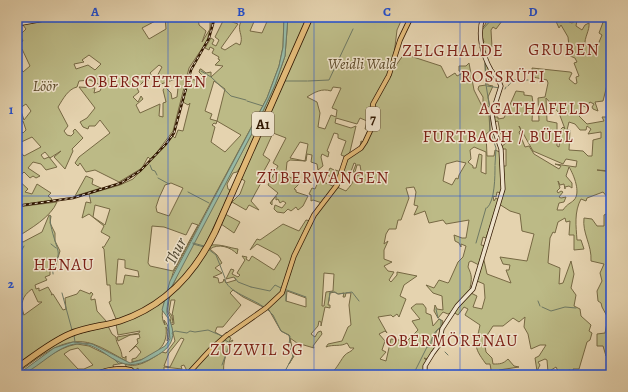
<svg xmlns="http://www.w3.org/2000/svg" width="628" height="392" viewBox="0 0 628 392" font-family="Alegreya,serif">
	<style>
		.green { fill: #bcba86; stroke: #766843; fill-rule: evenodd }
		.water { fill: #97b9a5; stroke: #6e7863 }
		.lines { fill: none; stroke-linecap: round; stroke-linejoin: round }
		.stream { stroke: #6e7863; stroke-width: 1 }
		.secondary-casing { stroke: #311700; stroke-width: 5 }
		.primary-casing { stroke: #311700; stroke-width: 5.5 }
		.highway-casing { stroke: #311700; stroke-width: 7 }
		.secondary { stroke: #eee2cb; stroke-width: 3.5 }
		.primary { stroke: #e2ba78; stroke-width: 4 }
		.highway { stroke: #e2ba78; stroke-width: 5.5 }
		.rail-casing { stroke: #311700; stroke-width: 2.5 }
		.rail { stroke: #eee2cb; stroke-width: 1; stroke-dasharray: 3; stroke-linecap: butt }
		.grid { fill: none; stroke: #1d4ed8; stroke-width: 1; stroke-opacity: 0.55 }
		.labels { text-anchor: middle; stroke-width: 3; stroke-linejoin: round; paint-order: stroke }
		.shield { fill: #eee2cb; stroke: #6a543d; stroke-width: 1 }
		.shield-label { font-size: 14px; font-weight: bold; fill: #311700 }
		.park-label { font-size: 15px; font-style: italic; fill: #5b4828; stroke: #eee2cb }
		.water-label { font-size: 16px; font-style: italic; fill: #504832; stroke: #eee2cb }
		.quarter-label { font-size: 17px; letter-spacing: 1px; fill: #7a1f14; stroke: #eee2cb }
		.neatline { fill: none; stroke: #1d4ed8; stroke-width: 1.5 }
		.grid-label { font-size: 13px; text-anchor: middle; font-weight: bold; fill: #1d4ed8 }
	</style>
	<rect width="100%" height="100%" fill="#e5d3af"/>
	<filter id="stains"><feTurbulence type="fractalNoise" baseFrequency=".005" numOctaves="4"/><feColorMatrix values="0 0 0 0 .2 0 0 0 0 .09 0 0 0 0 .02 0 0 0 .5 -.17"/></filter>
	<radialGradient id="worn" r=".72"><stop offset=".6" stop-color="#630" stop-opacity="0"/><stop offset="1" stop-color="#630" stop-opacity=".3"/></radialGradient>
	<path class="green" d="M37,17H71V21L80,17H163L142,28L149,39L166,29L165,17H173L175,21L181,17H198L199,25L206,31L202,42L210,29V17H213L207,41L189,68L173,131L154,156L150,159L148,157L142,168L119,182L95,170L86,172L80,163L78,166L75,163L79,157L110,133L100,120L95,126H89L88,129L83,127L80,122L87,118L95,108L79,87L95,88L94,93L100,91L102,86L90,80L79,81L77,87C68,89 63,99 58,107L68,126L64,131L67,135L71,136L74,133L73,131L75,129L83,138L72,149L73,151L65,169L54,157L61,151L50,158L45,152L41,155L44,159L49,157L57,167L46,170L41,164L33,162L28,168L40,176L36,178L33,176L30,178L24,172L17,179L28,189L25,192L32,194L37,184L51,193L48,196L52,199L50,201L17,205V148L24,156L41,147L32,137L17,144V134L20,132L19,130L23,133L26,130L23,121L17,124L20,118L17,114V109L20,108L24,120L31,111L26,104L20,108L17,98V82L21,79L17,71V61L23,72L30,66L22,49L17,53V45L23,41L20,35L26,29L23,25L17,29V23ZM89,55L101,64L95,70L88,65L76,69L74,64L84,62L82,60ZM159,65L162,67L155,80L161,84L179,78L177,97L172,99L171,93L165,87L163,90L166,102L163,103V117L159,116L160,104L140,113L136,105L143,99L141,96L138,102L133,97L139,92L137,88L145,80H149L152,76L150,73Z
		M245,17H256L250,31L262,33L269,17H284L283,47L279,66L267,98L173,273C171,279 170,288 166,294C158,306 122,318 108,322L116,319L109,302L111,301L110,285H107L104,249L102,247H104L110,237L101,232L104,226L89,214L82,218L86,202L91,203L89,194L120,185L133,179L173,136L175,138L178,130L183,131L190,103L188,105L183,102L188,83L191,79L198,81L201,78H205L199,72L200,69H201L206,73L211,72V77L223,66L215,65L220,60L218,59L219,57L212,53L214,49L210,47L209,50L205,48L211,38L214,40L212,44L216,46L219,40L215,37L224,19L238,24L221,48L225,50L236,43L240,45C245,34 233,28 245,17ZM214,81L225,89L217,121L210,119L212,114L205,111ZM217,121L241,135L225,152L211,142L215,127L212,125L214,123L216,124ZM171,183L183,188L169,216L157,212L156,207L159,198L165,185ZM95,205L110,209L105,225L93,217ZM192,223L198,225L173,271L150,266L148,263L152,226L164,227L186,235ZM118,259L125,260V268L138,271L139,277L125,275L123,284H116Z
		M288,17H308L241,166L237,172L233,173L227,184L228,189L230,190V193L205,245L191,267L171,290L180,268L258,122L275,85L285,56Z
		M312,17H400L401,21L397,30L392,71L404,54L441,66L447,78L455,73L457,76L461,74L462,72L459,71V66H466L469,63L474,90L483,108L482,113L489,115L490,131L486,134L487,156H494L495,150L500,152L502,166H506V149H501V147L506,143L500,132L498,121L494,122L493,117H498V119L504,118L516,91L524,92V95L532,96L533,103L532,121H539L538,98L545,97L548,83L547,80L533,77L532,68L570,72L572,73L569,79L575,84L577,83L576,77L579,76L574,63L577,62L575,58L570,56L568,37L561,25L559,28L554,17H571L569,22L572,23L577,20L576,26L582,30L585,25L589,23C590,30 584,38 585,45L597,47L602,35L599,33L605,17H611V79L608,81L603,101L595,102L598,111L593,109L592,107L594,104L590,102L586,107L581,105L579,116L587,124L604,121L602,117H611V171L597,170L611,172L609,177L611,180V347L608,348L606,356L603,346H597V334L605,333L608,318L602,307L601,303L598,301L597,291L602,281L600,273L604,264L591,261C592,245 582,233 584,218L592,219L597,226H604V215L610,212L608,198L603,192L587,198L586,201L581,199C574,212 576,226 577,240H581L584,249L574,250V235H569L570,221L566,222L565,218L558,222L555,233L553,232L550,238L548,263L560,268L559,284L563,283L571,261L574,274L571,288L576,295L574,306L580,309L581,316L591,325L589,331L592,333L590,340L587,342L579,369H573L574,373L572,374L570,370L559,373L556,367L548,372L547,360L545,359L538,362L540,365L537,371L535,358L539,356L546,345H540L531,349L528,334L524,327L525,317L519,322L513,318L503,326H493L484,340L486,352L492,358L493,364C500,364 503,364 508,359L514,366L519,367L499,370L498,375H492L490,364H486C472,345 476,346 480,325L465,315L468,309L464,307L458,315L453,312L448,314L443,312L438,318L434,311L435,305L437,309L443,310L442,296L433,293L426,285L434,288L439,280L448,283L449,282L458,262L463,257L466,246L461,244V247L459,243L455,241L454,235L462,238H466L469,220L446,224L443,220L429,223L425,211L414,215L418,206L414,205L416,192L414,187L406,188L409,198L401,220H398L396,229H389L386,234L384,244L388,241L384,250V259L392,262L384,266L388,271L394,272L389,280L391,282L397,275V272L417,276L404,285L400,296L406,299L399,317L397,314L393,317L391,315L378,317L387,333L385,331L379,334L385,341L382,350L386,352L380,359L386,361L391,339L407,341L418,330L412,321L420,319L411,308L416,304H423L426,308V313L431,315L433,326L439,319L443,321L441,329H438L433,338L432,345L434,346L435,343L439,344L428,359L424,358L427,361L424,367H427L426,372L424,371L425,375H329C336,370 339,363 344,356C347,352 352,352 354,348H350L347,343C341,347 333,344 326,347L328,344L342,341L348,327L351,325L349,305L351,293H346L345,297H343L344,293L338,294L335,292L330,293L328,305H330V308L325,307L321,326V322L319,321L318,326L311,334L315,337L318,332L321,331L322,334L313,346L314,348L297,343L290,338L294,356L289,364L293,357L289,335L281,331L269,310L243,297L233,290L230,293L241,305L223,327H217L215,332L225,338L227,336L231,338L229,342L233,340C227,349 222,364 224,373L227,375H185L184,372L187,371L184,365L181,366L182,369L164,367V375H139L138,368L134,371L127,368L125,364C138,369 151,359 162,352L166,353L175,341L171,325L174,324L173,315H172L175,300H171L169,312L172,316L173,323H170L171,318L167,311L170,295L194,270L205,253L227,207L240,194L245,181L240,178ZM333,87L341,88L332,108L337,110L336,117L331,115L325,129L318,127L320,113L317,102L307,97C315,92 322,88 331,91ZM546,98L559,113L565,129L563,127L561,129L559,147L557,146V123L547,121ZM336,118L357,124L360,118L367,121L365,129L368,130L364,142L361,141L360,149L349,156L356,126L351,128L335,123ZM569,122L575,124L580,130H586L587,126L591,129L588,134L601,132V138L593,140L592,156H588L583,151L569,150L570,130H567ZM519,126L533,151L563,164L566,159L577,161L576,167L555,164L561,166L559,169L534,154L529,146L525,147L519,132L521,130ZM273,133L286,138L273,163L278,166L268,185L278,193L270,203L272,205V201L276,196V200L278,199L280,203L283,201L286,203L282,208L275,205L274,209L277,212L284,213L288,209L291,211L296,207L298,210L303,206L308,196L296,192V190L294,189L301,182L287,176L286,172L287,162L290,160L306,161L307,154L312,155L311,162L317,164L318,170L323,166L321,157L322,154L328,157L329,152L327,151L334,133L338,134V138L346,141L341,155L346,157L342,172L335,170L333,173L334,170L330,168L327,175L338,180L335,187L319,180L315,189L312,188L309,194L311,195V201L313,200L322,203L311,221L306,220L299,231L283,224L260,240L257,239L250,250L257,244L278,255L281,259L274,270L252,256L249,261L246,259L247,257L242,256L245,260L237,273L240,275L238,277L232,274L234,270L231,269L226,279L234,277L236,280L226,283L224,279L223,282L219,283L218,278L213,277L222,273L215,268L222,263L217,255L210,249C218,243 231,247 237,254L238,249C230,248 221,244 211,245L221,224L234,233L240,222L225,214L232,202L246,210L249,205L259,210L251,201L262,181L260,178L270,160L263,155ZM300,142L308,144L305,161L290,158ZM474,147L486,152V174L481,172L482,155L479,154L476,168H473V166L468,162L471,159L470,150ZM457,161L466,163L459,175L458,179L456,178L452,185L443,181L446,164ZM354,163L356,164L353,172H355L357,165H360L361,171L359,175L354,176C354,183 350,186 346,191L337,187L343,175L349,177ZM502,166L504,184L499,204L510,211L520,214L522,231L534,234L527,261L500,257L503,264L510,265L509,270H506L511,283L487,274L483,256L486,246L481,245L483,237L486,238L499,200L496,198L494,201L493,196L496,197L497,192L501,193L503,186ZM569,167C574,175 581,193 574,200C570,204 568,203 563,210H557L559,203L564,202L566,197L561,198L559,197L563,192L561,191L558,193L557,191L560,188L558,181L560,185L564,184L565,189V187L569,186L572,188V183L566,176ZM471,261L479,265L473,287L474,289L475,288L477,281L484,284L485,298L482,309L473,307L477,296L471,293L473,290L470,288C472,279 472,275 468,267L469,262ZM324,273L334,274L333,291L326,292L324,306H322ZM287,291L306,298V307L286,301ZM181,338L184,339L170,367L164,366L169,353Z
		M488,17H505L496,29L493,27L491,30L492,47L484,48L483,43L484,42L480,30L485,25Z
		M487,62L490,70L489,71L491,80H487L488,85L493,86L488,97L490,108L483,102V97L478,89L479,86L486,85L485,63Z
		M86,176L93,179L92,184L101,188L75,196Z
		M57,202C51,217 30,229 17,237L19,223L17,222V207Z
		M49,215L51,216L50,223L55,233V241L60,251L55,268L50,271V275L45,277L47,280L35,285L36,289L39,288V291L48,287L52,294L51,295L53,294L63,310L66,309L65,298L77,294L80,290L90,294L91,292L93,294L91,297V300L95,299L97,311L107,322L84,327L17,367V328L21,324L17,317V297L18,295H22L21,291L17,292V240L23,242L42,232ZM32,289L38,302H42L24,315C20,304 22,296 32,289Z
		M165,299C163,308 160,317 165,325L164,320C169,326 171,333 168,340L167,341L168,331L166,327C169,349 151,358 132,362V359L136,358L141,352L136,346L129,352L138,343L137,339L140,338L139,334L130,335L118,341L117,337L139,333L140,331L118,335L116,324Z
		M108,326L112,334L116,337C116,344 122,349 122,357L125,358L126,356V361C115,355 104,348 93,344C64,334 39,358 17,373V368L61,338Z
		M77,344L89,346L124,363L113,365L114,369H130L132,375H101L103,372L114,371L113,369L100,372L96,375H22C40,364 55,348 77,344ZM78,348L93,365L84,369H78L64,354L70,350Z"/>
	<path class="water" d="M284,17H288L285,56L275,85L258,122L172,286C170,291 166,309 167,313C169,320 175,330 172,339C170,347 163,352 156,356C114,382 108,340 75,344C54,347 32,375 17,375L54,348L73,342L92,344L130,363L141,360L165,346L170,339L168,318L162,310L170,281L267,98L279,66L283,47Z"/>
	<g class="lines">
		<path class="stream" d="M482,30L494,17
			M485,62L486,85L490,109V131
			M201,71L211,77L231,96L246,100
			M514,80H528
			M284,81H307
			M308,81L329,80L353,29
			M487,86L500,88
			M508,86L513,80
			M505,89L506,87
			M247,101L263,106
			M490,131L496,148L495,165
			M150,165L152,170L155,171L157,175
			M158,178L169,184
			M188,192L209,203
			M487,208C495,201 495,176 495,166
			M50,216C50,229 55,239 58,251C60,259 51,266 53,274
			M193,243L204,246
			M476,243L486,208
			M51,244L56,248
			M193,244L204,247
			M208,249L216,255L225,278
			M17,259L24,246
			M235,278L238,282L251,287
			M225,279C226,292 255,299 265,308
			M17,285L21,289
			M251,287L270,291L275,285L281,288
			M284,289L306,297
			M286,291V301
			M62,293L72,330
			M339,294L352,292L359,301
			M21,295L20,304L23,315
			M329,301L330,292H334L338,294
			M538,301L540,306
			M542,307L551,311L565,307L576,308
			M267,309L273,315L281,331L290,336L289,345L293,356L283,375
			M436,309L438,318
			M172,333L175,331L187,333L190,331L195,332L208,330L222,336
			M74,335L75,342
			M429,347L435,346
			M445,352L448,355
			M114,359L119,364
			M222,365L230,343L225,340
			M123,371L125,375
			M413,375L427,347H430C431,341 433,331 441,327V320L439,319"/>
		<defs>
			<path id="secondary" d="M17,24L56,17
				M425,375V366L433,353L439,345L442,329L457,306L473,289L503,189L501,149L495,132L492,114L501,86C499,80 494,75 491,70C482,54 477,34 483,17"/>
			<path id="primary" d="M389,75L400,40L411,17
				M229,334L266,308L282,293L294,256L314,215L337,185L346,158L361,148L365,142L373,125V104L388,77
				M94,375C105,370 119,367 131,370L136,375
				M160,375L167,373L179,375
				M187,375L210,350L227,335"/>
			<path id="highway" d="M17,368C34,356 51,342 70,334C86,327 104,326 120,321C165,306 195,273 215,232L310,17"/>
		</defs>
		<use href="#secondary" class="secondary-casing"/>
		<use href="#primary" class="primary-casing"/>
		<use href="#highway" class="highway-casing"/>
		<use href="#secondary" class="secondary"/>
		<use href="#primary" class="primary"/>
		<use href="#highway" class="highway"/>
		<defs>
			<path id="rail" d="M17,206L73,198L121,183L140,171L166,144L174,133L191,70L209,38L215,17"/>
		</defs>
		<use href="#rail" class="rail-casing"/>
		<use href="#rail" class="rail"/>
	</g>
	<path class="grid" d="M168,17V375M314,17V375M460,17V375M17,196H611"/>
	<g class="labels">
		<g class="shield">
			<rect x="366" y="107" width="14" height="24" rx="3"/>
			<rect x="252" y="112" width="22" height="24" rx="3"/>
		</g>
		<g class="shield-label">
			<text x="373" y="124">7</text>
			<text x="263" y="129">A1</text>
		</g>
		<g class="park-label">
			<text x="362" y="69">Weidli Wald</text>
			<text x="45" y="91">Löör</text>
		</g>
		<g class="water-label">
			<text transform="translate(175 251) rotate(-63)" y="6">Thur</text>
		</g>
		<g class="quarter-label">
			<text x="564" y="55">GRUBEN</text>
			<text x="453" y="56">ZELGHALDE</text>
			<text x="503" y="82">ROSSRÜTI</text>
			<text x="146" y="87">OBERSTETTEN</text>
			<text x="535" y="114">AGATHAFELD</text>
			<text x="498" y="142">FURTBACH / BÜEL</text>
			<text x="323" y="183">ZÜBERWANGEN</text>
			<text x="64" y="270">HENAU</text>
			<text x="452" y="346">OBERMÖRENAU</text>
			<text x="257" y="355">ZUZWIL SG</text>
		</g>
	</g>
	<rect width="628" height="392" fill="none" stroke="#e5d3af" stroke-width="44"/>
	<rect x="22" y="22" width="584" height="348" class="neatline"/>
	<g class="grid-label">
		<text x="95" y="16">A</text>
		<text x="241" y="16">B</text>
		<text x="387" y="16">C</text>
		<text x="533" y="16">D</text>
		<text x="11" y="114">1</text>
		<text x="11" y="288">2</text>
	</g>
	<rect width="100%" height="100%" filter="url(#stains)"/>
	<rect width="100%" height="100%" fill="url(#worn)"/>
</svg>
